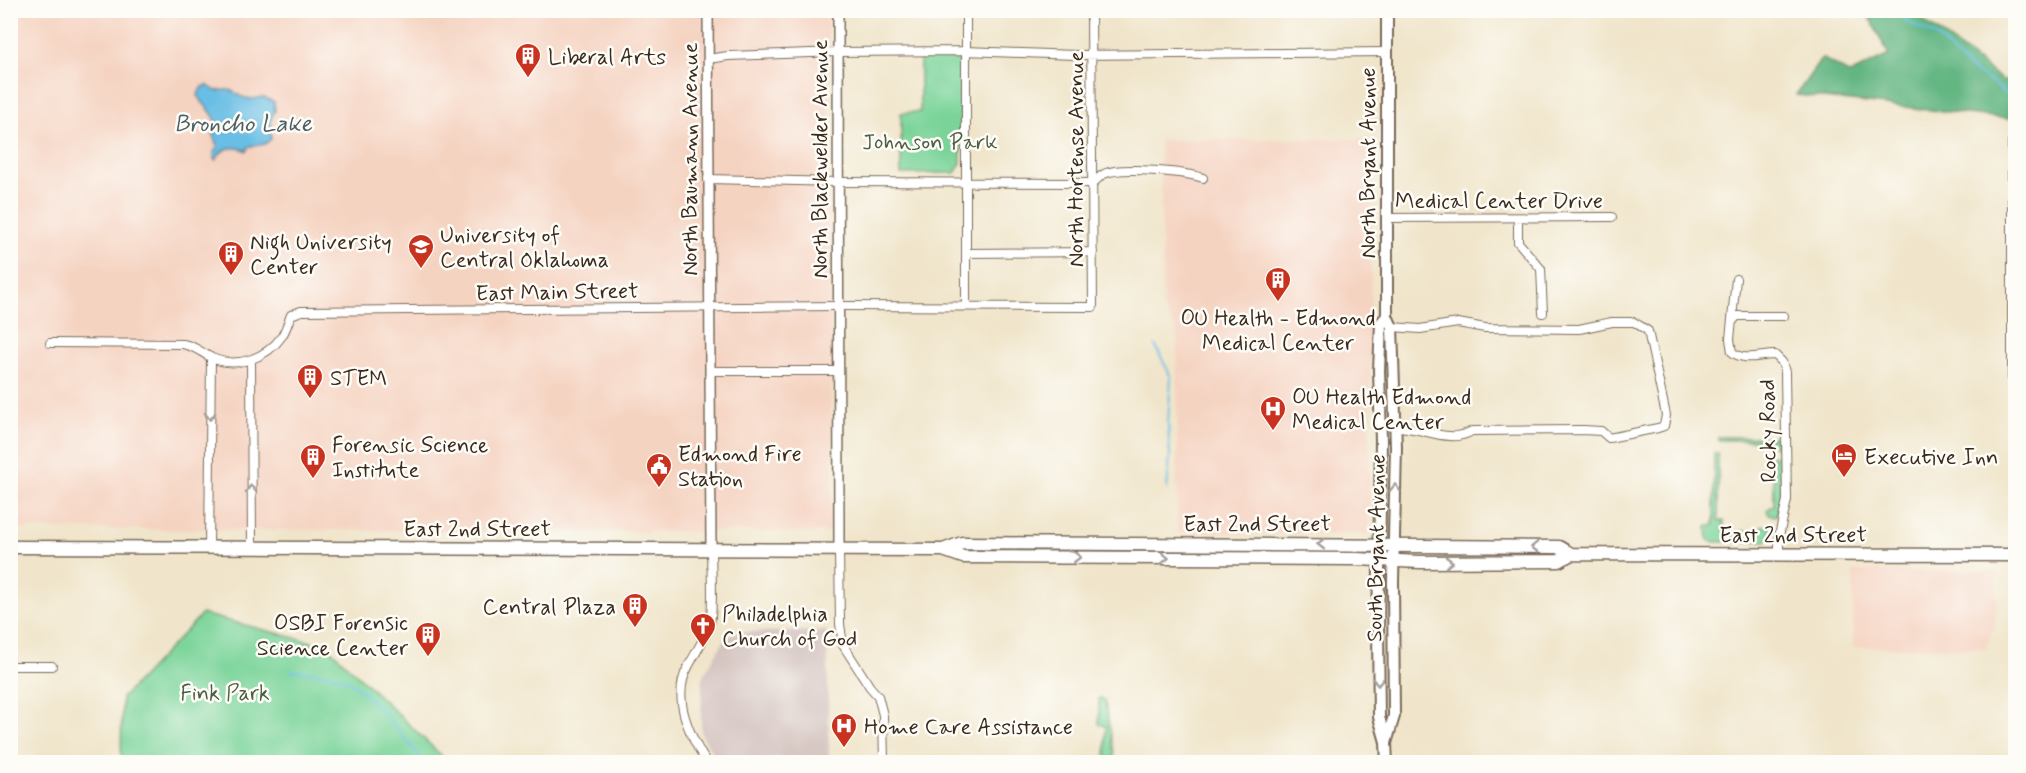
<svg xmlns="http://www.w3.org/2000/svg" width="2026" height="773" viewBox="0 0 2026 773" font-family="Mynerve,sans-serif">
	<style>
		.built { fill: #f5d3c1 }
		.industrial { fill: #d1c0bc }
		.green { fill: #7ad49a; stroke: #5a7f5c; stroke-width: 1.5 }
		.forest { fill: #63b682; stroke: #4f7050; stroke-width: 1.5 }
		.water { fill: #69bee5; stroke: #527482; stroke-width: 1.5 }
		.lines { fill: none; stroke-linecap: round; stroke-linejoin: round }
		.stream { stroke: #69bee5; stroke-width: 2 }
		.minor-casing { stroke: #7a6b5a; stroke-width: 10 }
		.tertiary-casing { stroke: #7a6b5a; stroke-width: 12 }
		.secondary-casing { stroke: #7a6b5a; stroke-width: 14 }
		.primary-casing { stroke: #7a6b5a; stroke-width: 15 }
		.minor { stroke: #fff; stroke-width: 8 }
		.tertiary { stroke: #fff; stroke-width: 9 }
		.secondary { stroke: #fff; stroke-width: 10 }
		.primary { stroke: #fff; stroke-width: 12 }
		.oneway { stroke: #a79f9a }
		.labels { text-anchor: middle; stroke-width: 5; stroke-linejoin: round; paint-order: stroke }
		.poi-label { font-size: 22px; fill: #3b2a1e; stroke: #fdfcf7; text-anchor: start }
		.park-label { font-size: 22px; fill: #4e5d43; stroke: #fdfcf7 }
		.street-label { font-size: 22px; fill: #3b2a1e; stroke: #fdfcf7 }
		.water-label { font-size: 24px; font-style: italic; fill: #4b5e64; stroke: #fdfcf7 }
	</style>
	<rect width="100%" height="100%" fill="#fdfcf7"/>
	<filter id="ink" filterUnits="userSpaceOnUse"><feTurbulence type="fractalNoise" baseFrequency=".0167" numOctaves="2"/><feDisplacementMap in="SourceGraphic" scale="12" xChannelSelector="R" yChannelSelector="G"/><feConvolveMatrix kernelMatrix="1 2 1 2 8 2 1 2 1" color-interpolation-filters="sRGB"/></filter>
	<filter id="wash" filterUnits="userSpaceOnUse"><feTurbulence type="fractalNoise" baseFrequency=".008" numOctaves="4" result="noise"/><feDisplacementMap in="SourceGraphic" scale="24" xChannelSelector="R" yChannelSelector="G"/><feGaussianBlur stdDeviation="1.35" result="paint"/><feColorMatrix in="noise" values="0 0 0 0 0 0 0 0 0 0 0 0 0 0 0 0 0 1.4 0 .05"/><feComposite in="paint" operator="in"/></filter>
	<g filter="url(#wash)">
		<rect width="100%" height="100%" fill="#f0e5ca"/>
		<path class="built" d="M11,11H828L833,532L11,529Z
			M1372,139L1369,534L1177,533V332L1163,307L1160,140Z
			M1853,571H1996L1997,608L1994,627L1986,648L1853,647Z"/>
		<path class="industrial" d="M827,631L829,762H717L701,733L702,678L725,639L736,632Z"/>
		<path class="green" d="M920,56H950L960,62L961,163L955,173L901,174V113L920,112Z
			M1718,437H1780V443L1775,447L1771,440H1718Z
			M1714,453H1718V521H1724V531L1760,532L1762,526H1769L1772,532L1766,541L1713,542L1708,540L1707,527L1714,525Z
			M1770,456H1778L1780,460V503L1777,514L1774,516L1769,514L1767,510L1774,505L1773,460H1769Z
			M202,614L327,646L448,762H121L122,698Z
			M1099,698H1102L1105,701C1107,722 1114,742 1115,762H1106V726L1099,724Z"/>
		<path class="forest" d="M1866,11H1911L2002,80H2015V123L2011,119L1796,95L1822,58L1850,74L1889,55Z"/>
		<path class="water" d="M207,85L216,91C239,87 231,95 246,98C258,101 259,93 274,102L275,111L271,118V139L265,144L248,147L247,151C234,145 222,147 216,160L214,159V152L218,147C212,136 212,133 216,121C212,110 203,106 198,95L201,88Z"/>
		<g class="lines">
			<path class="stream" d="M1893,10L1910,23L1936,36L1968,67L1997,86L2016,104
				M1155,345L1171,377L1168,423L1170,456L1167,489
				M290,671C307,672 326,672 342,678C367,687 406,741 424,762"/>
		</g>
	</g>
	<g filter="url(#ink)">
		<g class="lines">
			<defs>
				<path id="minor" d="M966,10V307
					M708,59L728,56L838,52L965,51L1075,55L1387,52
					M2012,142V377L2016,390
					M708,179L838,182L1093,183C1097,180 1100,176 1104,174C1120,166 1186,172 1203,178
					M1386,218L1612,217
					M1518,218V242L1541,269L1543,313
					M966,253L1093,252
					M1736,279L1730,339L1732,352C1744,362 1760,355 1775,355L1782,362L1785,372L1787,500L1779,536V555
					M1732,322L1737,316H1784
					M1392,327L1420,329L1458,323L1485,328L1579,329L1612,322H1634L1648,331L1666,415L1664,426L1658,428L1609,438L1601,431L1583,430L1472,431C1449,445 1421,426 1395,427
					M50,343L183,344C197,347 200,352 212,358C237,369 267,358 282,336C286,330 288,322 291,315L301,311L839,306L1093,307L1091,10
					M251,361L252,548
					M710,371H839
					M209,548L211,358
					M839,550L840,624L843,645L870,687L878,696L883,715L884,762
					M10,666H52
					M706,762C690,736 671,698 688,667C696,652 705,639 710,622C714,607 711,567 711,549"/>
				<path id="tertiary" d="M708,10L711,549
					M838,10L839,550"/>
				<path id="secondary" d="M1386,742L1379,717L1378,631L1381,441L1379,370L1381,323L1387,316
					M1387,762L1386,743L1394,716L1393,582L1396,447L1392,327L1387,316V10"/>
				<path id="primary" d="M10,547L943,550L963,557L1356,559L1420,562L1559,561L1571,554
					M943,550L962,543L1559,547L1571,554L2016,555"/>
			</defs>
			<use href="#minor" class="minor-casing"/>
			<use href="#tertiary" class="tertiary-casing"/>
			<use href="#secondary" class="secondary-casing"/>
			<use href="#primary" class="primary-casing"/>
			<use href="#minor" class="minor"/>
			<use href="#tertiary" class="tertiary"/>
			<use href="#secondary" class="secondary"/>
			<use href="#primary" class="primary"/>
		</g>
		<defs><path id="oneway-chevron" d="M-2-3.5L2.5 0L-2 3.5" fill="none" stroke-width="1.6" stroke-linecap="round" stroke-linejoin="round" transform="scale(1.5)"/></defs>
		<g class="oneway">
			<use href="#oneway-chevron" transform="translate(210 416) rotate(91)"/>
			<use href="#oneway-chevron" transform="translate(1395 488) rotate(-90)"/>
			<use href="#oneway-chevron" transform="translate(251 489) rotate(-91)"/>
			<use href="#oneway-chevron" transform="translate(1321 544) rotate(-180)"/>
			<use href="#oneway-chevron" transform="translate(1535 547) rotate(179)"/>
			<use href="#oneway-chevron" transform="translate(1077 557)"/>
			<use href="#oneway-chevron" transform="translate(1165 558) rotate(1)"/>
			<use href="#oneway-chevron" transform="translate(1449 562)"/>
			<use href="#oneway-chevron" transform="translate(1378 682) rotate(89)"/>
		</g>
	</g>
	<defs>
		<symbol id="building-pin" viewBox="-11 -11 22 30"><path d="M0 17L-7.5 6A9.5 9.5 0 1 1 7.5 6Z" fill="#c8321e" stroke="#fdfcf7"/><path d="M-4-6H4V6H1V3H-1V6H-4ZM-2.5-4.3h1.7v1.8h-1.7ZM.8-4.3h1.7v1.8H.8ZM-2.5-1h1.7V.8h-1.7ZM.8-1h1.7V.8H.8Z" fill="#fff"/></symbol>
		<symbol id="university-pin" viewBox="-11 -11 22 30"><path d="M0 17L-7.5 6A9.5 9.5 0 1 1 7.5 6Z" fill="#c8321e" stroke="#fdfcf7"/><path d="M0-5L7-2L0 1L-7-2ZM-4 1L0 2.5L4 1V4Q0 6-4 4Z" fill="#fff"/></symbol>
		<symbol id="hospital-pin" viewBox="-11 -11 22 30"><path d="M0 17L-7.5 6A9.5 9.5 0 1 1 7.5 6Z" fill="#c8321e" stroke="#fdfcf7"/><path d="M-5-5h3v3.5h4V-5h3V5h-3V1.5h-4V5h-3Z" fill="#fff"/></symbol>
		<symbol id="hotel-pin" viewBox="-11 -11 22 30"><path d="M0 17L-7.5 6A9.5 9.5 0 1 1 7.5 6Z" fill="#c8321e" stroke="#fdfcf7"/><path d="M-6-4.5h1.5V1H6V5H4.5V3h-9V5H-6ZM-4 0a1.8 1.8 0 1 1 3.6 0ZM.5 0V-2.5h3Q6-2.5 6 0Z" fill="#fff"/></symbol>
		<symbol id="civic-pin" viewBox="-11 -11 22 30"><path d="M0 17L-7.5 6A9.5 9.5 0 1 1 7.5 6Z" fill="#c8321e" stroke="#fdfcf7"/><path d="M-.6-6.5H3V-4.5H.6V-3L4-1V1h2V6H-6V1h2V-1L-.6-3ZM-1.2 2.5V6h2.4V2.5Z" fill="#fff"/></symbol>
		<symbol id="church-pin" viewBox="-11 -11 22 30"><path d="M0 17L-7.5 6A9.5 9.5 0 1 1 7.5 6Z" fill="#c8321e" stroke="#fdfcf7"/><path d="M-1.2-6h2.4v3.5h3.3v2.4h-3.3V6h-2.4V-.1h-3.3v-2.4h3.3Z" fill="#fff"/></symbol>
	</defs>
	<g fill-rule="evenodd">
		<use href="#building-pin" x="513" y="41" width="30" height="40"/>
		<use href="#university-pin" x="406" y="232" width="30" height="40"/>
		<use href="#building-pin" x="216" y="239" width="30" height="40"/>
		<use href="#building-pin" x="1263" y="265" width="30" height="40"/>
		<use href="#building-pin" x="295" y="362" width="30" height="40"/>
		<use href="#hospital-pin" x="1258" y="394" width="30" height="40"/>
		<use href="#hotel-pin" x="1829" y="441" width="30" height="40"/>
		<use href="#building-pin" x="298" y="442" width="30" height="40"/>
		<use href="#civic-pin" x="644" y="451" width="30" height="40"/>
		<use href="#building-pin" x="620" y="591" width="30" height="40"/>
		<use href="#church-pin" x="688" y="611" width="30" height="40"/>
		<use href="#building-pin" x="413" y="620" width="30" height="40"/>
		<use href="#hospital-pin" x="829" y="711" width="30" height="40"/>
	</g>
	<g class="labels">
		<g class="poi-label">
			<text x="548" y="64">Liberal Arts</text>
			<text x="440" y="242">University of<tspan x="440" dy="25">Central Oklahoma</tspan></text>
			<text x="250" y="249">Nigh University<tspan x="250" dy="25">Center</tspan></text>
			<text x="1278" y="325" text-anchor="middle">OU Health - Edmond<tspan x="1278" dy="25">Medical Center</tspan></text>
			<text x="330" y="385">STEM</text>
			<text x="1292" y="404">OU Health Edmond<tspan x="1292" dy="25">Medical Center</tspan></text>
			<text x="332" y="452">Forensic Science<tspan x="332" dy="25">Institute</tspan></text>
			<text x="678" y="461">Edmond Fire<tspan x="678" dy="25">Station</tspan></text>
			<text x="1864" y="464">Executive Inn</text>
			<text x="616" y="614" text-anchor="end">Central Plaza</text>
			<text x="722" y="621">Philadelphia<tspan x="722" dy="25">Church of God</tspan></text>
			<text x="408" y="630" text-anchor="end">OSBI Forensic<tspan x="408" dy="25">Science Center</tspan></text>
			<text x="864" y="734">Home Care Assistance</text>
		</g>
		<g class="park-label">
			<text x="930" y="149">Johnson Park</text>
			<text x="225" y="700">Fink Park</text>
		</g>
		<g class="street-label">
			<text transform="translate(689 159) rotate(-90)" y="8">North Baumann Avenue</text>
			<text transform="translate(819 159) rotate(-90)" y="8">North Blackwelder Avenue</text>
			<text transform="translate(1075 159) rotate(-90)" y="8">North Hortense Avenue</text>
			<text transform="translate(1367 163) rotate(-90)" y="8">North Bryant Avenue</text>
			<text x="1499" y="208">Medical Center Drive</text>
			<text transform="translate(557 291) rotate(-1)" y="8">East Main Street</text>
			<text transform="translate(1767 431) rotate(-91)" y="8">Rocky Road</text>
			<text x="1257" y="531">East 2nd Street</text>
			<text x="477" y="536">East 2nd Street</text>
			<text x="1793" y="542">East 2nd Street</text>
			<text transform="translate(1375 548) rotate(-89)" y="8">South Bryant Avenue</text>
		</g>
		<g class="water-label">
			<text x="243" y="131">Broncho Lake</text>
		</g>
	</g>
	<rect width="2026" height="773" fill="none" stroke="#fdfcf7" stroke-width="36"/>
</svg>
